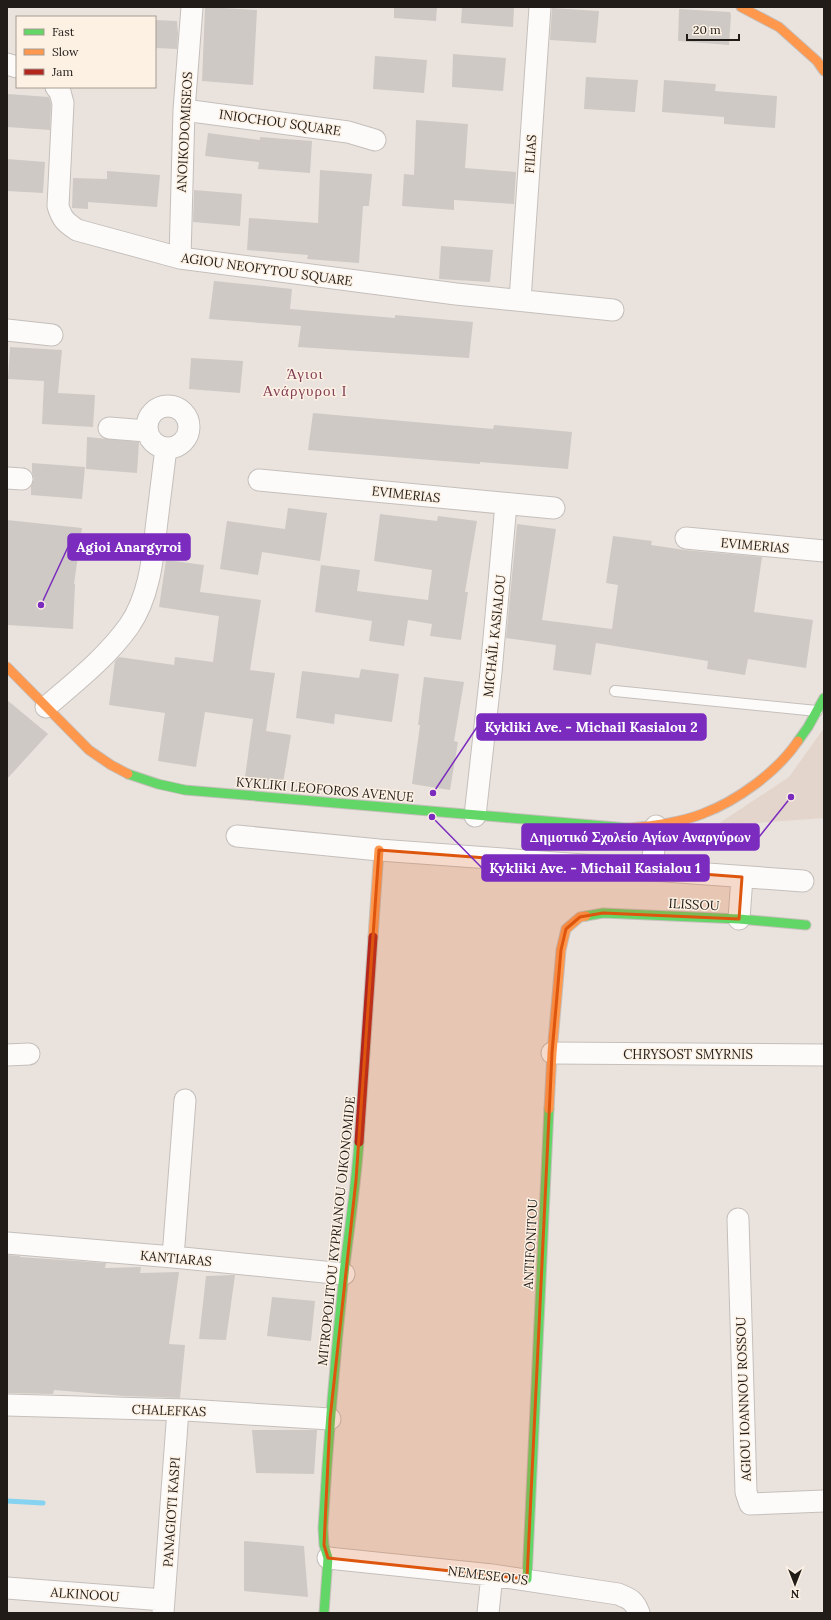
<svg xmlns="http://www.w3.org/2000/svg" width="831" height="1620" viewBox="0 0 831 1620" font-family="Lora,serif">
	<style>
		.education { fill: #e3d5cb }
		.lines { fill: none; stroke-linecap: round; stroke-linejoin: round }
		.stream { stroke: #85d2f1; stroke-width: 5 }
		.building { fill: #cec9c4 }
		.lane-casing { stroke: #c5bfbb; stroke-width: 12 }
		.street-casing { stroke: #c5bfbb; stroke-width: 23 }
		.fast-casing { stroke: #c5bfbb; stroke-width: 11 }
		.slow-casing { stroke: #c5bfbb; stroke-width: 11 }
		.jam-casing { stroke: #c5bfbb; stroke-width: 11 }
		.lane { stroke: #fcfbfa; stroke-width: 10 }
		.street { stroke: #fcfbfa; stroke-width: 21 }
		.fast { stroke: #63d668; stroke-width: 9 }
		.slow { stroke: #ff974d; stroke-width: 9 }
		.jam { stroke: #b3261e; stroke-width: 9 }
		.marked { fill: #de560d; fill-opacity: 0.2; stroke: #de560d; stroke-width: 3; stroke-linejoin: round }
		.labels { text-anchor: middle; stroke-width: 3; stroke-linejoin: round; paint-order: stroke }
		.street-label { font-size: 13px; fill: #211c18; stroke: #fdf1e4 }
		.quarter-label { font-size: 15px; letter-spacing: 1px; fill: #833d57; stroke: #fdf1e4 }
		.leader { fill: none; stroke: #7b2cbf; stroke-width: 1.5 }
		.callout-dot { fill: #7b2cbf; stroke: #fdf1e4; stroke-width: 1.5 }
		.callout { fill: #7b2cbf; stroke: #7b2cbf; stroke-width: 1.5 }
		.callout-label { font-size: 14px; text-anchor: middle; font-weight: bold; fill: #fff }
	</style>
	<rect width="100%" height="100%" fill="#eae3dd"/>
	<path class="education" d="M824,728V818L715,826L789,777Z"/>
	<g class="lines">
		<path class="stream" d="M7,1501L43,1503"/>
	</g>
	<path class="building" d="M205,7L257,10L253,85L202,81Z
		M394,7H437L436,21L394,18Z
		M462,7H514L513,27L461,23Z
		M552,8L599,11L596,43L550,40Z
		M679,9L730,12L731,15L729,45L678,41Z
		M155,20L177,21L178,34L177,49L155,48Z
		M453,54L506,58L503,91L452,87Z
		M375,56L427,60L424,93L373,89Z
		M586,77L638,80L635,112L584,109Z
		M664,80L716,84L715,91L777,96L775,128L724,124V117L662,112Z
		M7,94L49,97L51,104L50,130L7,127Z
		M416,120L468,124L465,168L516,172L514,204L454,200V210L402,206L404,174L414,175Z
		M208,133L260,140V137L312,141L310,173L258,169L259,162L205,156Z
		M7,159L45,162L43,193L7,191Z
		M320,170L372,174L369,206H363L359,263L307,259L308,255L247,250L249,218L318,223Z
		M107,171L160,175L157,207L88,202V209L72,208L73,178L107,179Z
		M194,190L242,194L240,226L193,222Z
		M441,246L493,250L490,282L439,279Z
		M214,281L292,289L290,309L395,318V315L473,322L469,358L298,347L301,326L209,319Z
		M10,347L62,350L58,393L95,395L93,427L42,424L44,381L8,379Z
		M191,358L243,361L240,393L189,389Z
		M313,413L493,429L494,425L572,432L568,469L480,462V464L308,450Z
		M87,437L139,442L137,473L86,469Z
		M32,463L85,467L82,499L31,495V486L34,479L32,473Z
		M288,508L327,513L320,561L262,552L258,575L220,569L227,521L285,529Z
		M380,514L437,521L438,516L477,521L465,592H468L461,640L430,636L432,624L408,620L404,646L369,641L372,621L315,612L321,565L360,570L357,591L428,600L432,570L374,561Z
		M7,520L82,528L74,584H75L73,629L7,625Z
		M517,524L556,529L542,620L612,629L618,585L606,583L613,536L652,541L651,545L685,550L762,557L754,612L813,620L806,668L748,659L745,675L707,669L708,661L596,643L591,675L553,670L556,645L506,638Z
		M166,560L204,565L200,592L261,600L250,670L275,673L266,731L291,735L283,783L245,777L253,719L205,712L196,767L158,761L165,713L109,705L115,661L119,657L174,665L175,657L213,662L219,616L159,607Z
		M361,669L399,674L392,722L335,714L334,724L296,718L302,671L359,678Z
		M424,677L464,682L454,741L458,742L450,790L412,784L420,725H418Z
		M7,700L48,734L7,779Z
		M7,1255L20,1256V1257L106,1263L105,1268L141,1267L140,1273L179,1272L169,1344L185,1345L180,1398L124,1396L54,1390L53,1394L7,1393Z
		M235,1275L226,1340L199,1339L206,1276Z
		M272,1297L315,1301L311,1341L267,1336Z
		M252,1430H317L314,1474L256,1473Z
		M244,1541L304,1546L308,1597L244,1591Z"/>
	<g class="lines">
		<defs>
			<path id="lane" d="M615,691L817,711"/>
			<path id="street" d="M7,64L17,67
				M56,87L60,92L63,103L58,206C62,219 65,222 77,230L180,258L456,294L613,310
				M184,110L348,132L375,140
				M180,258L184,110L192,7
				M520,300L540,7
				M7,330L52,335
				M147 427a21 21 0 1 1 42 0a21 21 0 1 1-42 0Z
				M109,428L147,431
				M7,478L22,479
				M259,480L554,508
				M686,538L824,551
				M46,707C75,682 106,658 129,626C150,596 153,556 157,521C160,497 163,472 166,448
				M475,816L491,672L506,504
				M237,836L379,850L803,881
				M652,870L656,826
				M739,919L742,877
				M552,1053L824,1055
				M7,1055L29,1054
				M738,1219L746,1492L750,1504L824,1501
				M7,1243L173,1257L344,1274
				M173,1257L185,1100
				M7,1405L186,1410L330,1419
				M328,1558L492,1575L618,1594C630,1599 634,1600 639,1613
				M7,1588L164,1600
				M163,1613L178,1410
				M488,1613L492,1575"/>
			<path id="fast" d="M798,741L808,727L824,698
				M128,774L158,784L185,790L628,828
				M586,916L603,913L739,919L806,925
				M527,1579L549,1109
				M324,1613L328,1558L324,1545L323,1528C328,1443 335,1359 344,1274C349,1230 356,1186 359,1142"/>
			<path id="slow" d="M741,7L779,27L817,61L824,71
				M7,667L89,750L111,765L128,774
				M628,828C653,826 679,823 702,814C737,801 777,772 798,741
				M373,937L379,850
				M549,1109L552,1053L561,950L566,929L580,917L586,916"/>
			<path id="jam" d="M359,1142L373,937"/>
		</defs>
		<use href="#lane" class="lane-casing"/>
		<use href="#street" class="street-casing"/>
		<use href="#fast" class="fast-casing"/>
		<use href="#slow" class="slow-casing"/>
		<use href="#jam" class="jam-casing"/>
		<use href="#lane" class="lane"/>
		<use href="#street" class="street"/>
		<use href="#fast" class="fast"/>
		<use href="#slow" class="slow"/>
		<use href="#jam" class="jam"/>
	</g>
	<path class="marked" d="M379,850L742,877L739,919L603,913L580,917L566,929L561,950L552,1053L527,1579L328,1558L324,1545L330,1419L356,1180Z"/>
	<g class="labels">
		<g class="street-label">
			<text transform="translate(280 122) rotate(8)" y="5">INIOCHOU SQUARE</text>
			<text transform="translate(184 132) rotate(-87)" y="5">ANOIKODOMISEOS</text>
			<text transform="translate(530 154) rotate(-86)" y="5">FILIAS</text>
			<text transform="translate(267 269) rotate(8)" y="5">AGIOU NEOFYTOU SQUARE</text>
			<text transform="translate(406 494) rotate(6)" y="5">EVIMERIAS</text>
			<text transform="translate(755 545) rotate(5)" y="5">EVIMERIAS</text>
			<text transform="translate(494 636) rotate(-84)" y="5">MICHAÏL KASIALOU</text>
			<text transform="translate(325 789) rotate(5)" y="5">KYKLIKI LEOFOROS AVENUE</text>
			<text transform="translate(694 904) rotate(3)" y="5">ILISSOU</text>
			<text x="688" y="1059">CHRYSOST SMYRNIS</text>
			<text transform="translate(336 1231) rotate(-84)" y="5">MITROPOLITOU KYPRIANOU OIKONOMIDE</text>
			<text transform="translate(530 1244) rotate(-87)" y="5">ANTIFONITOU</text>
			<text transform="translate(176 1258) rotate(5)" y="5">KANTIARAS</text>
			<text transform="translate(743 1399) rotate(-92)" y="5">AGIOU IOANNOU ROSSOU</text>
			<text transform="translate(169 1410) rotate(2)" y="5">CHALEFKAS</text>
			<text transform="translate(171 1512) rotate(-86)" y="5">PANAGIOTI KASPI</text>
			<text transform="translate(488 1575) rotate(7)" y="5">NEMESEOUS</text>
			<text transform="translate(85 1594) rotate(4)" y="5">ALKINOOU</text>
		</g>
		<g class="quarter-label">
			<text x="305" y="379">Άγιοι<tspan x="305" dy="17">Ανάργυροι Ι</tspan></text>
		</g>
	</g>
	<path class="leader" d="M41 605L68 547M433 793L477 727M791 797L759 837M432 817L482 868"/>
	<g class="callout-dot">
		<circle cx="41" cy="605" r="4"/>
		<circle cx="433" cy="793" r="4"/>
		<circle cx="791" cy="797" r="4"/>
		<circle cx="432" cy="817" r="4"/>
	</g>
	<g class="callout">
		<rect x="68" y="534" width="122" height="26" rx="4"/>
		<rect x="477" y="714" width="229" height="26" rx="4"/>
		<rect x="522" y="824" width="237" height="26" rx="4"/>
		<rect x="482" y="855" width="227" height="26" rx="4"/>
	</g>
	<g class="callout-label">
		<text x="129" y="552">Agioi Anargyroi</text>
		<text x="591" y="732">Kykliki Ave. - Michail Kasialou 2</text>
		<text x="640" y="842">Δημοτικό Σχολείο Αγίων Αναργύρων</text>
		<text x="595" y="873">Kykliki Ave. - Michail Kasialou 1</text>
	</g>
	<rect width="831" height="1620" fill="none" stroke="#211c18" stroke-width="16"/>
	<rect x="16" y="16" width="140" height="72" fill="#fdf1e4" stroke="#a59c92"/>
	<rect x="24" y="29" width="20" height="6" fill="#63d668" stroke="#a59c92"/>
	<text x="52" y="36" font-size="12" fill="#211c18">Fast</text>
	<rect x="24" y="49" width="20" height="6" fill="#ff974d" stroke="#a59c92"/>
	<text x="52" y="56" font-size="12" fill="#211c18">Slow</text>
	<rect x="24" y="69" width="20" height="6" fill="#b3261e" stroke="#a59c92"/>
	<text x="52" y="76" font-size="12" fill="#211c18">Jam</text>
	<g transform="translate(795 1584) rotate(180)" stroke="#fdf1e4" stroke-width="3" paint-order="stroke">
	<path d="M0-3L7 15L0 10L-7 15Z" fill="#211c18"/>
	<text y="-6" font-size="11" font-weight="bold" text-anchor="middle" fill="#211c18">N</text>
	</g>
	<path d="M687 34v6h52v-6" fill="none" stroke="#211c18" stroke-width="2"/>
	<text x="693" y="34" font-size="12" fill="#211c18" stroke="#fdf1e4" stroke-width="3" paint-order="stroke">20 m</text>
</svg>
